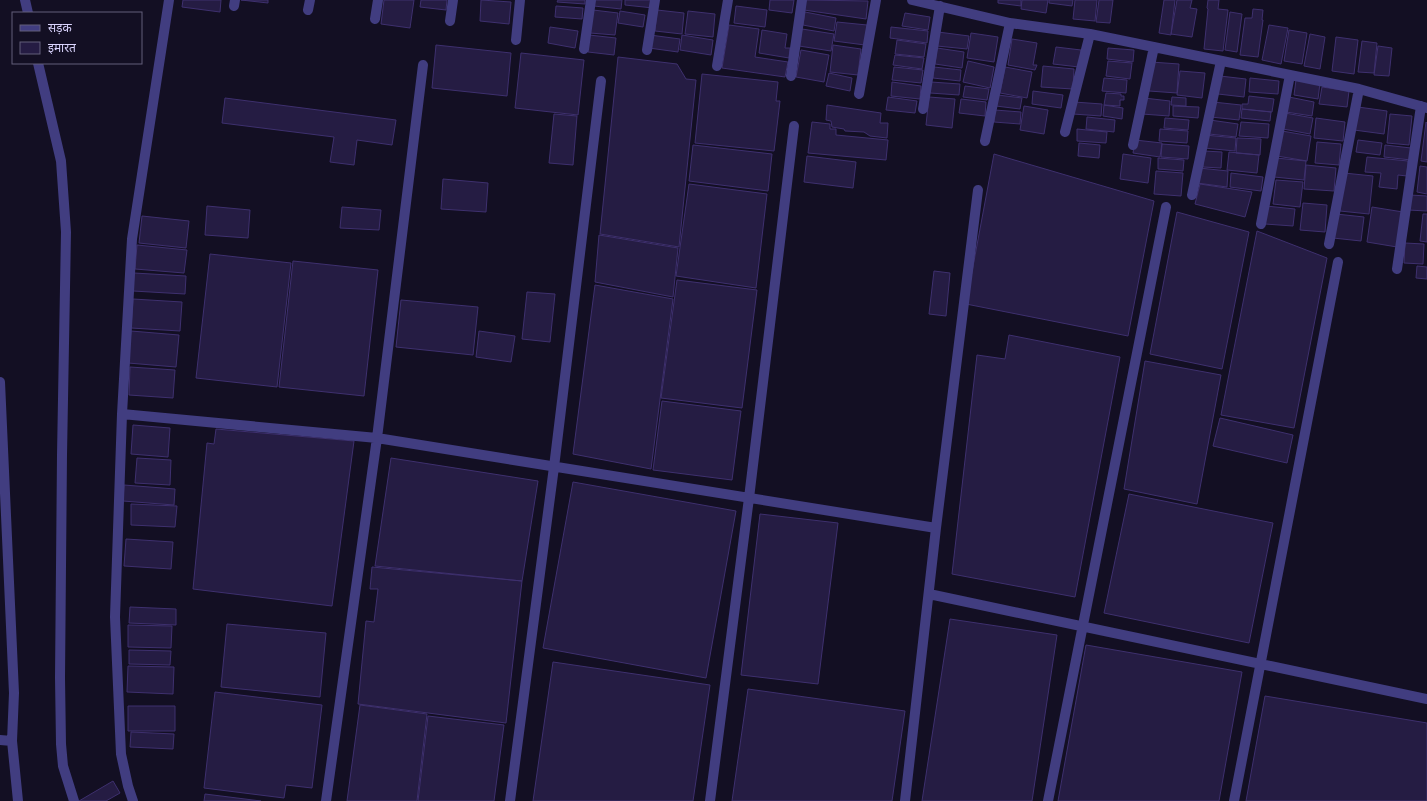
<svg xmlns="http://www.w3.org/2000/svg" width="1427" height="801" viewBox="0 0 1427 801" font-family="Karla,'Noto Sans Devanagari',sans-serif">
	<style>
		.building { fill: #251c43; stroke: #3e306e }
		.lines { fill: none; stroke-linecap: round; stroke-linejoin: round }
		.street { stroke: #413d80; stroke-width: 10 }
	</style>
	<rect width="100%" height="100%" fill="#130f23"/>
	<path class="building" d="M183,0H221L220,12L182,7Z
		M241,0H268V3Z
		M384,0H414L410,28L381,24Z
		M421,0H447L446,10L420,7Z
		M481,0L511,2L509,24L480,21Z
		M558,0H585V4L557,2Z
		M595,0H622L621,9L594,6Z
		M625,0H654L653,8L625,5Z
		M770,0H794L792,13L769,10Z
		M806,0L868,1L866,19L804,10Z
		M998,0H1021V6L998,3Z
		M1022,0H1048L1046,13L1021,9Z
		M1049,0H1073L1072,6L1049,3Z
		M1075,0H1097L1095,21L1073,19Z
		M1099,0H1113L1110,23L1096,22Z
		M1164,0H1175L1171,35L1159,33Z
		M1177,0H1192L1190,8L1197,9L1192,37L1171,34Z
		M1208,0H1219L1218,9L1228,10L1223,51L1204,49L1208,9L1207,8Z
		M556,6L583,8L582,19L555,17Z
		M736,6L767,10L765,27L734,23Z
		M1253,9L1263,10L1262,20H1263L1258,57L1240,55L1245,18H1252Z
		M593,10L618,13L615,35L590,33Z
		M657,10L684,13L682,34L655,31Z
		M620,11L645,15L643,27L618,23Z
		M688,11L715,14L713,37L685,34Z
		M805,12L836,18L834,31L803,25Z
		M1230,12L1242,14L1237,52L1225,50Z
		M905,13L930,17L928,30L902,26Z
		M837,22L867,25L865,45L834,41Z
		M729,25L759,29L755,57L788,62L785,77L722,68Z
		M1269,25L1288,28L1281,64L1262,60Z
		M550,27L578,31L575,48L548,43Z
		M891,27L928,31L927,43L890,38Z
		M802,29L834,34L831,51L799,46Z
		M762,30L787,34L785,48H790L789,58L759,53Z
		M1289,30L1307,33L1302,64L1284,61Z
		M938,32L969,36L967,49L937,46Z
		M971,33L998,37L994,62L967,58Z
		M1310,34L1325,37L1320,69L1304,66Z
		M589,35L616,38L614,55L588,52Z
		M650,35L680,39L678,52L649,48Z
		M682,35L713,40L711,55L680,50Z
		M1336,37L1358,40L1354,74L1332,71Z
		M1012,39L1037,43L1033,65H1037L1035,70L1008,65Z
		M897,40L926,44L924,57L895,54Z
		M1362,41L1377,43L1374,73L1358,72Z
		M436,45L511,53L507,96L432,88Z
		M833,45L861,49L858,75L830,72Z
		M1378,46L1392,48L1389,76L1374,75Z
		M1056,47L1081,50L1079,67L1053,64Z
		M937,48L964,52L962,68L935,64Z
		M1108,48L1134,50L1133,62L1107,59Z
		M801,50L829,55L824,82L796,77Z
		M521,53L584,60L578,115L515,108Z
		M895,55L924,58L922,69L893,65Z
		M618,57L677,64L686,79L696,80L679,247L600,234Z
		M968,61L994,67L990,88L963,82Z
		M1108,61L1132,63L1130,79L1106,76Z
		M1151,62L1179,64L1177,93L1149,91Z
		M1043,66L1074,69L1073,89L1041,87Z
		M894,67L923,70L921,83L892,80Z
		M934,67L961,70L960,81L933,78Z
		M1005,67L1032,72L1027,98L1000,93Z
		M1180,71L1205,73L1202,98L1177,95Z
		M829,73L852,78L850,91L826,86Z
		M702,74L778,82L776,101H780L774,151L695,143Z
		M1220,76L1246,79L1244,97L1218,94Z
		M1104,78L1127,80L1126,93L1102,91Z
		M1250,78L1279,81L1278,94L1249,92Z
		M1296,80L1320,83L1318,99L1294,95Z
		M892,82L921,86L920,99L891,96Z
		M931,82L960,84L959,95L930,93Z
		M965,86L989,89L987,100L963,97Z
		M1322,87L1349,91L1347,107L1319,104Z
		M1033,91L1063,95L1061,108L1032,104Z
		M1106,93L1121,94V96H1124V100H1120V106L1104,105Z
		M998,95L1022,98L1020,109L996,106Z
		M1249,96L1274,99L1272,112L1242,109V104H1248Z
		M888,97L917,101L915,113L886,110Z
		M929,97L955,99L952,128L926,125Z
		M1172,97L1186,98V106L1171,105Z
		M1289,97L1314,102L1312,116L1286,112Z
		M225,98L396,120L392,145L357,140L354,165L330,162L334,137L222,123Z
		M1144,98L1170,101L1169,116L1142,114Z
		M961,99L986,102L985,116L959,113Z
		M1074,102L1102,104L1101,116L1073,114Z
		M1213,102L1241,105L1239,120L1211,117Z
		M827,105L881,113L880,123H888L887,138L870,136L864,132L845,131L844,129L832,127L831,121L826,120Z
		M1104,105L1123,108L1122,119L1103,116Z
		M1024,106L1048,110L1044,134L1020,130Z
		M1173,106L1199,107L1198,118L1173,116Z
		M1358,107L1387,111L1384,134L1354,130Z
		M1242,109L1271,112L1270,121L1241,118Z
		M995,110L1021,112L1020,124L994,122Z
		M1285,113L1313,118L1310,134L1283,129Z
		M554,114L577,116L573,165L549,163Z
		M1390,114L1412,116L1409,145L1387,143Z
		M1087,117L1115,120L1114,132L1086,129Z
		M1165,118L1189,120L1188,130L1164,128Z
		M1316,118L1345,122L1343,141L1314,138Z
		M1210,120L1238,124L1236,137L1209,134Z
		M812,122L830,124V129H836V135L888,140L886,160L808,153Z
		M1241,122L1269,124L1268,138L1239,136Z
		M1426,122L1427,123V162L1421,161Z
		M1077,129L1107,132L1106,143L1077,141Z
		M1160,129L1188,131L1187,143L1159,141Z
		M1282,131L1311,136L1307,161L1277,156Z
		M1205,135L1236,138L1235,151L1204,148Z
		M1237,138L1261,139L1260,155L1236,153Z
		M1135,140L1162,143L1160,157L1133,153Z
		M1358,140L1382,143L1380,155L1356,152Z
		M1317,142L1341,144L1339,165L1315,163Z
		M1079,143L1100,145L1099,158L1078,156Z
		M1162,144L1189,146L1188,159L1161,157Z
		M693,145L772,154L768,191L689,181Z
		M1385,145L1411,148V160L1384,157Z
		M1204,151L1222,152L1221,168L1203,167Z
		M1229,152L1259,155L1257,173L1227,170Z
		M994,154L1154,201L1128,336L966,304Z
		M1123,154L1151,158L1148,183L1120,179Z
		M807,156L856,162L853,188L804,182Z
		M1367,157L1408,161L1407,176L1398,175L1397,189L1379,187L1381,173L1365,172Z
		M1158,158L1184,160L1183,171L1158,169Z
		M1276,158L1306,161L1304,180L1274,177Z
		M1306,165L1336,168L1334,191L1304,189Z
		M1420,166L1427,167V194L1417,192Z
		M1199,168L1228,171L1227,187L1197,183Z
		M1156,171L1183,173L1181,196L1154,194Z
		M1231,173L1263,177L1261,191L1230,187Z
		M1344,173L1373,176L1369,214L1340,211Z
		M443,179L488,183L486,212L441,209Z
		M1276,180L1303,182L1300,207L1273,204Z
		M689,184L767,194L756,288L676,276Z
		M1200,184L1252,192L1245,217L1195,204Z
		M1410,195L1427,196V211L1408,210Z
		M1303,203L1327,205L1325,232L1300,230Z
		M207,206L250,210L248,238L205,235Z
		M1266,206L1295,209L1293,226L1265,224Z
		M342,207L381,210L379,230L340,228Z
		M1372,207L1403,212L1397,247L1367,242Z
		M1177,212L1249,232L1222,369L1150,354Z
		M1336,214L1364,217L1361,241L1333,238Z
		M1423,214H1427V242L1420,241Z
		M142,216L189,221L186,248L139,243Z
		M1257,231L1327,258L1294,428L1221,415Z
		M599,235L678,248L673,297L595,282Z
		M1405,243L1424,244L1423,264L1404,263Z
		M137,245L187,250L184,273L135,269Z
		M210,254L291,263L277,387L196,378Z
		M293,261L378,270L364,396L279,387Z
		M1417,266L1427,267V279L1416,278Z
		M934,271L950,273L946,316L929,314Z
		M134,273L186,276L185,294L133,291Z
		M677,280L757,290L742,408L661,398Z
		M595,285L673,299L651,469L573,454Z
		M527,292L555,294L550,342L522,339Z
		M133,299L182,302L180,331L131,328Z
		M401,300L478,307L473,355L396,347Z
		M131,331L179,335L176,367L128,363Z
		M479,331L515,336L511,362L476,357Z
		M1009,335L1120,357L1075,597L952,574L977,355L1005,359Z
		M1145,361L1221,375L1197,504L1124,489Z
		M130,367L175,370L173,398L129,395Z
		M662,401L741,411L732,480L653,470Z
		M1220,418L1293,435L1287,463L1213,446Z
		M133,425L170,428L168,457L131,454Z
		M216,429L354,441L332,606L193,589L207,443L214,444Z
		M137,458L171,460L170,485L135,483Z
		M391,458L538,481L522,581L375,566Z
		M573,482L736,511L706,678L543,648Z
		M124,485L175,489L174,505L123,501Z
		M1129,494L1273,523L1249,643L1104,613Z
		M131,504L177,506L175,527L131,525Z
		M760,514L838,523L818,684L741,675Z
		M126,539L173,542L171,569L124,566Z
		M372,567L522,581L506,723L358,704L366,621L374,622L378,589H370Z
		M130,607L176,609V625L129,623Z
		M950,619L1057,635L1032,801H922Z
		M227,624L326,633L320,697L221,687Z
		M128,625L172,626L171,648L128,647Z
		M1086,645L1242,672L1219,801H1058Z
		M129,650L171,651L170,665L129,664Z
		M553,662L710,685L693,801H533Z
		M128,666L174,667L173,694L127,692Z
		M748,689L905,711L892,801H732Z
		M215,692L322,705L312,788L286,785L284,798L204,788Z
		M1265,696L1427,723V801H1246Z
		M360,705L427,714L417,801H347Z
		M128,706H175V731H128Z
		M428,716L504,725L494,801H418Z
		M131,732L174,734L173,749L130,747Z
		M113,781L120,793L106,801H79Z
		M205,794L261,801H204Z"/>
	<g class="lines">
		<path class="street" d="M25,0L28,13
			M912,0L1010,23L1090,34L1359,89L1427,108
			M234,6L235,0
			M308,10L310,0
			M375,19L378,0
			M450,21L453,0
			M516,40L520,0
			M584,49L591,0
			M647,50L655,0
			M38,63L61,161L66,232L62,455L60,678L61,744L63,766L74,801
			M717,66L728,0
			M791,76L802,0
			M859,94L876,0
			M923,109L940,6
			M1065,132L1090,34
			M985,141L1010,23
			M1133,145L1154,47
			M1192,195L1221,61
			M1261,224L1290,75
			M1329,244L1359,89
			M1397,269L1421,106
			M0,382L14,693L12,741L18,801
			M122,414L377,438L936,528
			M929,594L1427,699
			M0,740L12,741
			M133,801L128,786L121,754L115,617L122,414L132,239L169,0
			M326,801L377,438L423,65
			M510,801L554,467L601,81
			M710,801L749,498L794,126
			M905,801L936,528L978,190
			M1048,801L1166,207
			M1234,801L1338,262"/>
	</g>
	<rect x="12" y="12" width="130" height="52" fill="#130f23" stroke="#635e7a"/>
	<rect x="20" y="25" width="20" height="6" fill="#413d80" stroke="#635e7a"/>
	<text x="48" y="32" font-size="12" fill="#dad4fd">सड़क</text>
	<rect x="20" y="42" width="20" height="12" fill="#251c43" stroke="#635e7a"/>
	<text x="48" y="52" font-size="12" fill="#dad4fd">इमारत</text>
</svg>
